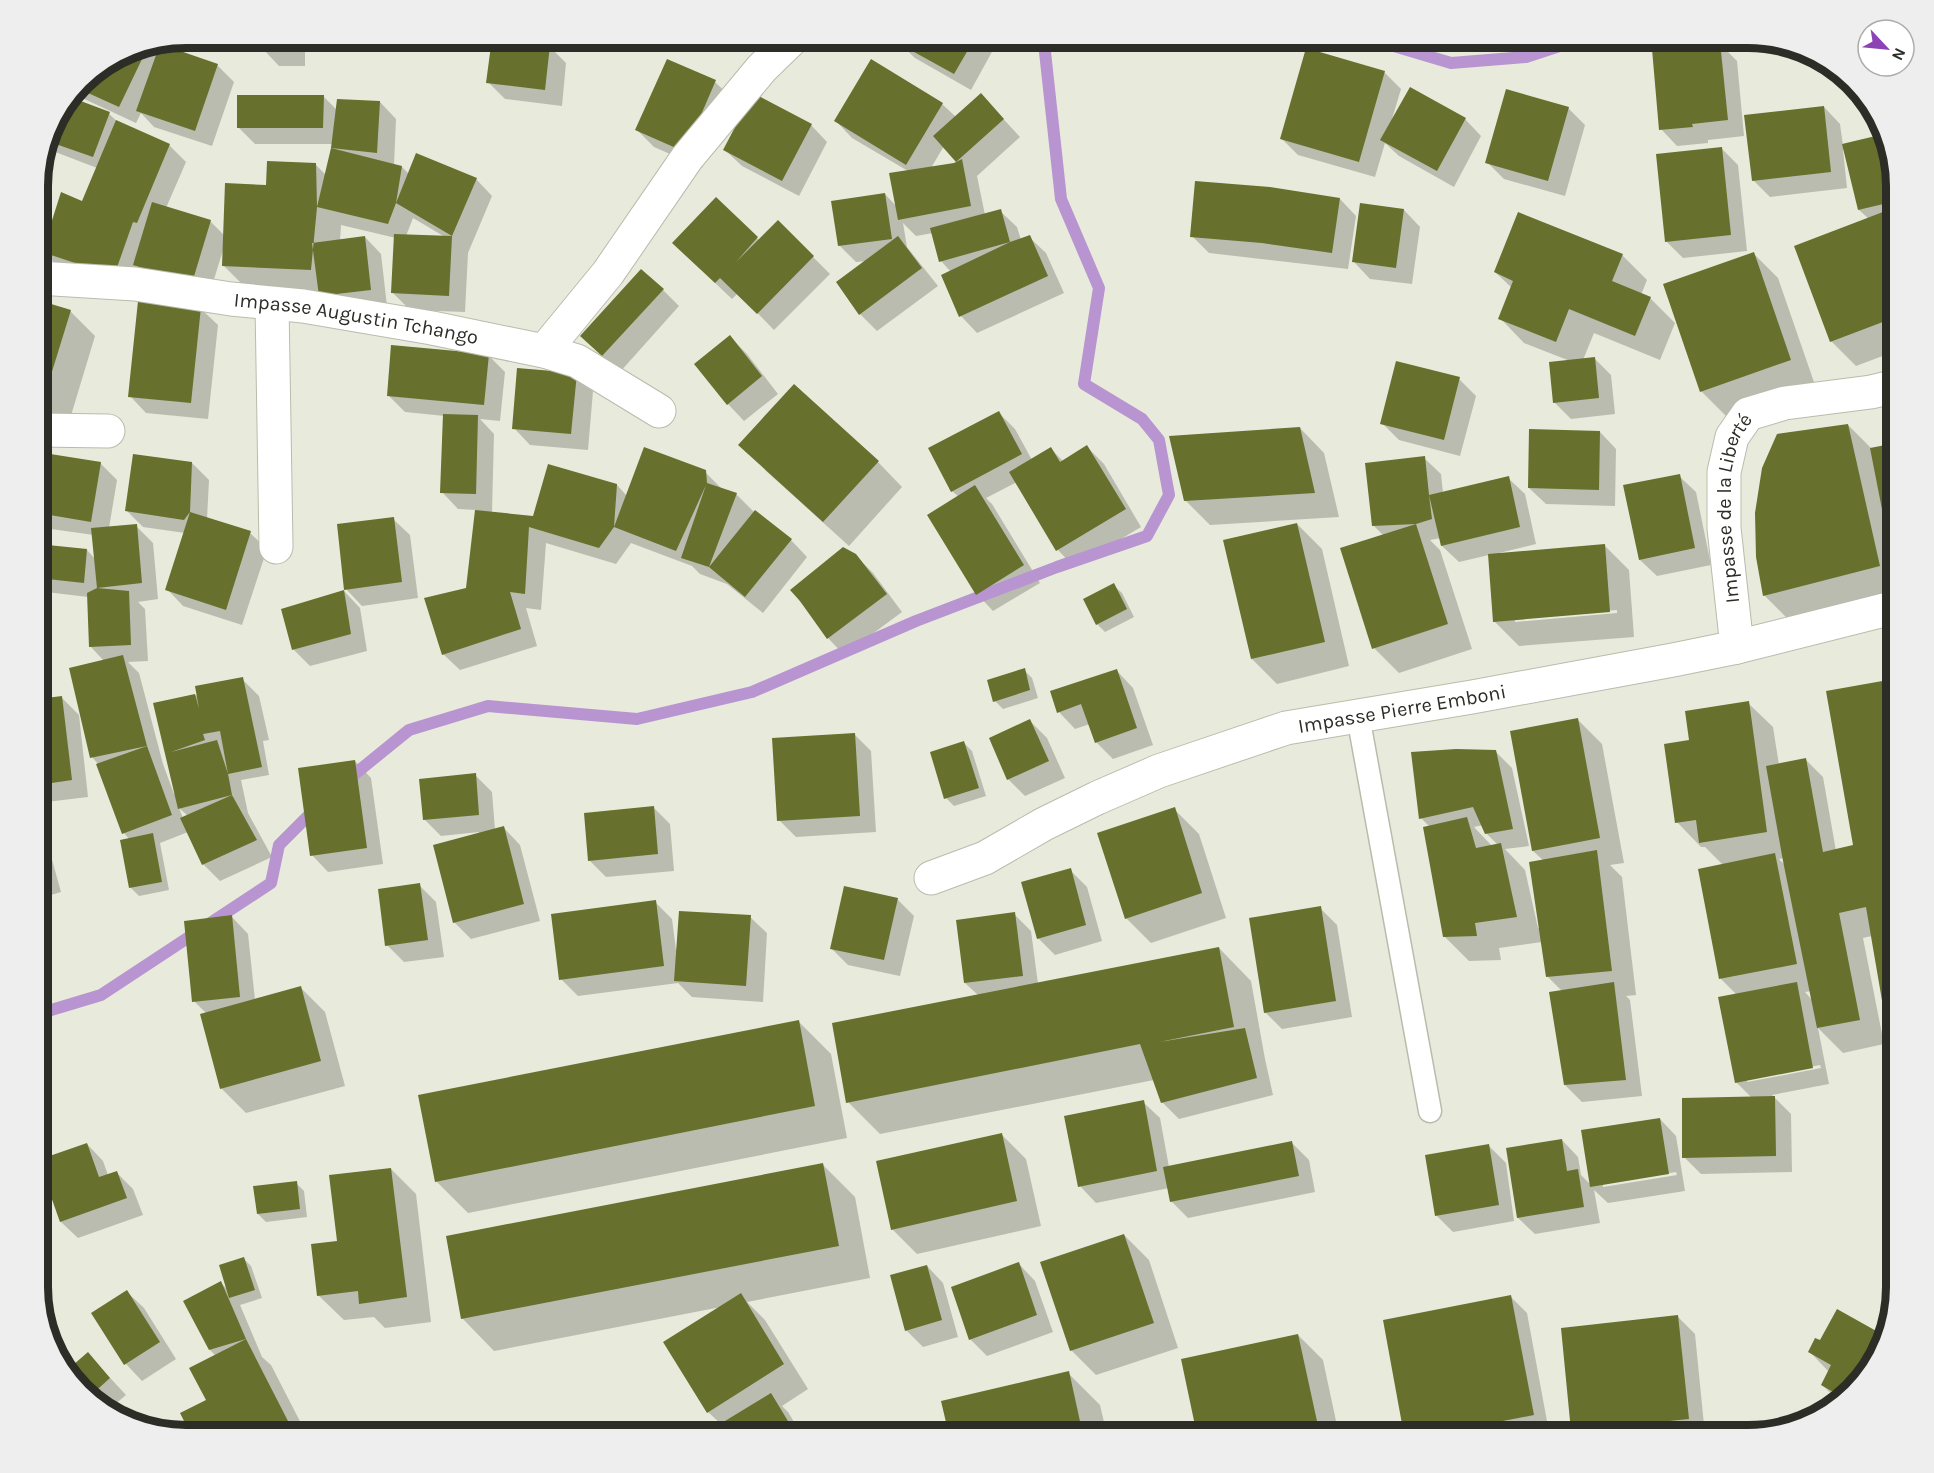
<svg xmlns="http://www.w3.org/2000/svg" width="1934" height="1473" viewBox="0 0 1934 1473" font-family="Karla,sans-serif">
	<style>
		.shadow { fill: #0003; fill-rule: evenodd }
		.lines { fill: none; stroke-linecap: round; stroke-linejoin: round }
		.stream { stroke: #b895d0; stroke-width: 12 }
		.building { fill: #67702c; fill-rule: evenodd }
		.service-casing { stroke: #b9bcac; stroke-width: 25 }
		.minor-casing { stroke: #b9bcac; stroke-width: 35 }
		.service { stroke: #fff; stroke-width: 22 }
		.minor { stroke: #fff; stroke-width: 33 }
		.labels { text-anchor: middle; stroke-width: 6; stroke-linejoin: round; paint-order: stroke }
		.street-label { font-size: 20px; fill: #2c2d27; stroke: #fff }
		.rim { fill: none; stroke: #2c2d27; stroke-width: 8 }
	</style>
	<rect width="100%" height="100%" fill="#e8ebdb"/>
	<path class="shadow" d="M263,38H305V66H279L263,49Z
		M395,38H416L412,46Z
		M634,38H686L683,49Z
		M700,38H770L769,48L702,40Z
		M900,38H998L999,39L971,90L915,58L898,42Z
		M152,44L159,51L217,65L234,82L212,146L154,127L141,113L136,123L80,97L74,92L88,75L129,49Z
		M1720,44L1737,61L1744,136L1708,140V143L1677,146L1661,129Z
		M550,47L566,63L562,106L505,99L488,82Z
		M1384,72L1401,89L1392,119H1465L1481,136L1454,187L1399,156L1385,143L1375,177L1298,155L1281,138Z
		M715,82L732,98L702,168L654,147L637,130Z
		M981,95L1020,137L977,176L985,215L1000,211L1017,227L1021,240L1029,237L1046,253L1064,293L977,333L961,316L951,272L941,261L933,233L916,236L903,223L907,247L938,286L877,331L860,314L867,261L856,262L839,245L885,194L897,207L908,171L852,138L836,121L942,104L956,117ZM944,146L959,163L931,168Z
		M323,96L337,110L380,102L396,119L394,165L402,167L409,174L476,179L492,196L468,253L465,312L410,310L393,293L396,238L341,225L340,241L365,237L381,254L387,306L248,290L223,265V250L208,299L60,268L45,253L38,282V176L42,160L47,164L38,207L53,222L83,202L97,168L45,148L53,120L69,99L108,113L119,123L169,145L186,162L166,208L210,221L225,236L268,187L316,165L326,175L333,148V144H255L238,127ZM413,218L445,237L406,236Z
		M1824,107L1840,124L1843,146L1885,136L1896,185V351L1856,366L1831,341L1869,219L1859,210L1845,150H1843L1847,188L1770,197L1753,180Z
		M1568,108L1585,125L1565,196L1504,179L1487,162Z
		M811,125L827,142L799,196L742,166L725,150Z
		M1721,148L1738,165L1747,251L1683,258L1667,242Z
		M716,199L759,240L778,222L830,274L774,330L738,293L732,299L691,260Z
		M1340,199L1356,216L1348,269L1209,253L1192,236Z
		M1404,210L1420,227L1412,284L1370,279L1354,262Z
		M1753,253L1778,278L1815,385L1726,416L1701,391Z
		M1622,255L1647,280L1641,295L1650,298L1675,323L1660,360L1594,333L1583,360L1595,359L1611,375L1615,414L1571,419L1554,402L1570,361L1524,343L1500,318L1512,288L1495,272Z
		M663,290L679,306L620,372L599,353Z
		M38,302L70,311L95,336L63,442L38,434Z
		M201,309L218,325L208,419L146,413L130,396Z
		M730,337L747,354L778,394L744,421L728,404Z
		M488,355L505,372L500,421L480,419L494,434L492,513L534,517L617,485L627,496L705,472L722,489L736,494L754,512L791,540L807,557L763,613L727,584L700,574L692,566L631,543L616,564L546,543L541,610L526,608L537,646L460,670L443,654L468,589L476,510L458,509L442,492L445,416L405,412L388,395Z
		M576,374L593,391L588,450L530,445L514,428Z
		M1459,379L1476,396L1460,456L1399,440L1382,423Z
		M999,413L1015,429L1032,460L1051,449L1063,461L1087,447L1104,464L1141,527L1074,567L1058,550L1017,482L986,498L992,504L1040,583L993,611L977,594L959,497L952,491Z
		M1848,425L1872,449L1896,444V547L1893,544L1896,558V592L1790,621L1765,596L1757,557Z
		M1300,428L1324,453L1339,517L1210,525L1185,500Z
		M1600,432L1616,449L1615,506L1546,504L1529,488Z
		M45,455L100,463L117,480L109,528L136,526L153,543L158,599L138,602L145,609L148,661L128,662L139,673L163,764L174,794L176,793L155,704L198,695L242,679L259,696L269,740L263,741L269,775L241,780L248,813L272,857L220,881L203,864L188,832L160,843L169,890L139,896L131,888L121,841L129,839L124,833L99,765L92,757L104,661L90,646L88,597L38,591V501ZM51,529L94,535L96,560L87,550L45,546ZM179,808L188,816L183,818Z
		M1424,458L1441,474L1443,493L1508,478L1525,494L1536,544L1499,553V555L1605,546L1629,570L1634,637L1519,646L1494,621L1489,555L1459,562L1442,546L1441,538L1430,540L1440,550L1472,649L1399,673L1374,648L1384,536L1374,526ZM1617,610V613L1515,622V618Z
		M878,462L902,487L849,546L765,470Z
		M192,463L209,480L207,519L250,533L267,549L242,625L183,606L167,589L185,533L143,527L127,511Z
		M1679,476L1696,492L1711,565L1657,576L1640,560Z
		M393,519L410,535L418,598L362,606L346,589Z
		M1297,524L1322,549L1349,666L1277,684L1252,659Z
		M855,555L873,573L902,612L844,655L828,638L792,591Z
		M1113,585L1122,593L1134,617L1105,632L1097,624L1085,600Z
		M344,591L360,608L367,651L310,666L294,650L283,610Z
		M1024,670L1032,678L1038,698L1003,709L995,701Z
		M1117,671L1133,688L1153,745L1113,759L1096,742L1090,724L1075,729L1059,712Z
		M1887,681L1896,690V1061L1894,1059L1872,936L1863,938L1884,1044L1843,1053L1818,1028L1829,1084L1772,1095L1791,1114L1792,1172L1701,1174L1684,1157L1752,1098L1736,1082L1737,995L1721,979L1700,870L1723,865L1705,847H1701L1677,822L1691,741L1748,703L1773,727L1779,765L1806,760L1823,777L1836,851L1853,847ZM1784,858L1785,865L1779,859ZM1811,991L1812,1000L1805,992ZM1820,1065L1821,1068L1747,1082V1079Z
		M62,698L79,715L88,797L38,803V701Z
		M1577,719L1602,744L1624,863L1610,865L1622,877L1636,995L1626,996L1630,1000L1642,1096L1582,1102L1565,1085L1563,992L1548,977L1542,942L1499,948L1501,960L1469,961L1444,936L1430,827L1421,818L1495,751L1512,768L1529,846L1505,849L1525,870L1538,928H1540L1544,861L1533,851ZM1483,825L1486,833L1498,845L1492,846L1474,827Z
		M1030,721L1047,738L1065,778L1025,796L1008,779L990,738Z
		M854,734L871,751L876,832L796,837L779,820Z
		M964,743L972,751L986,796L954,806L946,798Z
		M355,761L371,778L383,864L328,872L312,855Z
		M475,775L492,792L495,830L504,828L520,845L540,921L471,939L454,922L479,832L441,836L424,819Z
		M653,807L670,824L674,871L606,877L590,861Z
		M38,809L61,892L38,899Z
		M1174,809L1199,834L1226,918L1151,943L1126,918Z
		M1070,870L1087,887L1102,941L1055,955L1038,938Z
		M419,885L436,902L444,957L404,962L387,945Z
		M897,899L914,916L900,976L848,965L831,948Z
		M655,902L672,919L676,950L750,917L767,933L763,1002L692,997L678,983L578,996L561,979Z
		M1320,908L1337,925L1352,1017L1282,1029L1265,1012Z
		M1014,914L1031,931L1038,984L1219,948L1251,981L1265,1059L1273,1095L1179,1119L1162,1102L1154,1080L880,1134L848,1102L978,995L965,983Z
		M232,917L248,934L255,1000L300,987L325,1012L345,1086L246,1113L222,1089L202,1015L207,1014L194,1001Z
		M799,1022L831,1054L847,1138L468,1213L436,1181Z
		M1143,1102L1160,1118L1169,1167L1292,1143L1309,1160L1315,1192L1188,1218L1171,1201L1169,1188L1096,1203L1080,1186Z
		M1660,1119L1676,1136L1685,1191L1608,1203L1594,1190L1600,1223L1535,1234L1518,1218L1562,1140L1578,1157L1581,1175L1591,1185ZM1676,1172L1677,1175L1603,1187V1184Z
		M1001,1134L1026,1159L1041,1226L917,1254L892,1229Z
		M87,1144L103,1161L108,1175L116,1172L133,1189L143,1215L78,1238L61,1222L40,1161Z
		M1489,1146L1506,1163L1514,1221L1453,1232L1436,1215Z
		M823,1165L855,1197L870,1278L747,1302L765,1320L808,1389L782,1406L788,1412L802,1435H705L722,1425L708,1412L721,1307L494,1351L462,1318Z
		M391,1169L416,1194L431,1322L385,1328L374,1317L344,1320L319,1296L339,1242Z
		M296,1183L304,1191L307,1217L266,1222L258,1214Z
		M1124,1235L1149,1260L1178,1348L1096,1375L1071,1350Z
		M243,1258L251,1266L262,1298L240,1305L262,1357L271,1365L307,1435H193L182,1414L208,1400L216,1356L210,1350L220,1282L228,1290Z
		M1019,1264L1035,1281L1053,1332L987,1356L970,1339Z
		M927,1266L943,1283L958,1337L923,1347L906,1330Z
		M127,1292L144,1308L176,1359L142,1381L126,1364L93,1314Z
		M1511,1297L1527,1313L1549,1432L1531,1435H1406L1385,1321Z
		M1837,1311L1887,1339L1866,1378L1838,1400L1822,1385L1829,1372L1810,1352L1820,1342Z
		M1678,1317L1695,1334L1705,1435H1578L1573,1430Z
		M1298,1335L1323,1360L1339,1435H1199L1183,1360Z
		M49,1338L74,1366L88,1354L126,1395L107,1411L95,1405L53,1353Z
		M1068,1373L1100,1405L1107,1435H951L943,1402Z
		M897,1424L909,1435H843V1433Z"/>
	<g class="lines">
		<path class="stream" d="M1367,38L1451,63L1526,57L1584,38
			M345,782L409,730L488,706L637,719L752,692L916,621L1057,567L1147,536L1169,495L1159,440L1142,419L1084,384L1099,288L1061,199L1045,52L1049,38
			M38,1014L101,995L271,883L279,845L317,807"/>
	</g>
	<path class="building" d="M262,38H290L289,50L261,49Z
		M492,38L550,45L545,90L486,83Z
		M899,38H975L954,74L896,42Z
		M1720,42L1728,120L1692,124L1693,127L1659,130L1652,49Z
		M160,44L218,64L195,131L136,111Z
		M137,47L134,53L143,57L119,107L77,88L88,75L129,49Z
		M1306,48L1385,71L1359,162L1280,139Z
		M667,59L716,80L685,152L635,130Z
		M871,59L943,103L906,165L834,121Z
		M1410,87L1466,118L1437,171L1380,140Z
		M1506,89L1569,107L1548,181L1485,163Z
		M753,93L812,124L782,181L723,150Z
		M981,93L1004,119L956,162L933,136Z
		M237,95H324L323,128H237Z
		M70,97L110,112L93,157L47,141L53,120Z
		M337,99L380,101L377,153L331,148Z
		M1824,106L1831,172L1752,181L1744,115Z
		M116,120L170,144L137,223L133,222L114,276L42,252L61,192L82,201Z
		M1884,134L1896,185V201L1858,210L1842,144Z
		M1722,147L1731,235L1665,242L1656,154Z
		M331,148L402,166L396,203L416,153L477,178L452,236L449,296L391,293L394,234L452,236L396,203L388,224L317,207Z
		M962,159L971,206L898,220L889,173L954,163Z
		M267,161L316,163L317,207L311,270L222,266L225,183L266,185Z
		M1195,181L1270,187L1340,198L1332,253L1262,243L1190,237Z
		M885,193L892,239L838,246L831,201Z
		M716,197L758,237L736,262L778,220L814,256L757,314L720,278L715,283L672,243Z
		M152,202L211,220L192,283L133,265Z
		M1360,203L1404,209L1396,268L1352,262Z
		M1896,207V317L1830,342L1794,246Z
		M1001,209L1010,242L1030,235L1048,276L959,317L941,275L1010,242L939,262L930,228Z
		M1518,212L1623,254L1612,281L1651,297L1635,336L1569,309L1556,342L1498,319L1513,281L1494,272Z
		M365,236L371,290L319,296L312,243Z
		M898,236L922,268L859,315L836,282Z
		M1754,252L1791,360L1700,392L1663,284Z
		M641,269L664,289L602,356L580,336Z
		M38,300L71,310L38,417Z
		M138,301L201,307L191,403L128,397Z
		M730,335L762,376L727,405L694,364Z
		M391,345L489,354L484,405L387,396Z
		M1595,357L1599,398L1553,403L1549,362Z
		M1396,361L1460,377L1444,440L1380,424Z
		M517,368L577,373L571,434L512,429Z
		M794,384L879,461L823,522L738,445Z
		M999,411L1022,454L951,492L928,448Z
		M443,414L478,415L476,494L440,493Z
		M1848,424L1880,566L1763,596L1756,557L1755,513L1762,468L1777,434Z
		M1300,427L1315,493L1184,501L1169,436Z
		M1529,429L1600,431L1599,490L1528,488Z
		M1896,443V539L1888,540L1870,448Z
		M1087,445L1126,509L1056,551L1009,472L1051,447L1060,462Z
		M644,447L706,470L707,483L737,493L709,567L755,510L792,539L745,597L709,567L681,558L706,485L676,551L614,527Z
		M44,453L101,462L91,522L38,513V491Z
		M133,454L192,462L190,512L251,531L226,610L165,590L190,512L184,520L125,511Z
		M1425,456L1429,495L1509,476L1520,527L1441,546L1429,495L1432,519L1416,524L1448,624L1372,649L1340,548L1416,524L1372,526L1365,463Z
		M548,464L617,484L614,527L599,548L529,527L525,594L510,592L521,629L442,655L424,598L466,588L475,510L533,516Z
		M1680,474L1695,548L1639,560L1623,485Z
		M975,485L1024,565L976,595L927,515Z
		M394,517L402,582L344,590L337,524Z
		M1297,523L1325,642L1251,659L1223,540Z
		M137,524L142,583L97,588L129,591L131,645L89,647L87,593L97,588L91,528Z
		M38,544L87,549L84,583L38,578Z
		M1605,544L1610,612L1493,622L1488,554Z
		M843,547L856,554L887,594L827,639L800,601L790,590Z
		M1114,583L1127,609L1096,625L1083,599Z
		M344,590L351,634L292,650L281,609Z
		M123,655L147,746L172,815L122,834L96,764L147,746L90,758L69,668Z
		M1025,668L1030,690L993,702L987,680Z
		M1117,669L1137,728L1095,743L1081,704L1057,713L1050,691Z
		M243,677L262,767L228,774L232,795L178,809L153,703L195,694L199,709L195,686ZM220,731L228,774L217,740L171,752L205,740L203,734Z
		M1888,680L1896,727V1059H1892L1866,907L1839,913L1860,1020L1817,1028L1783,861L1766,766L1806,758L1823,852L1853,845L1826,691Z
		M62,696L72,780L38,785V699Z
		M1749,701L1767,832L1699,843L1696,820L1675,823L1664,744L1689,740L1685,711Z
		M1578,718L1600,838L1532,851L1510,731Z
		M1030,719L1049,761L1007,780L989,738Z
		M855,733L860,816L777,821L772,738Z
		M964,741L979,788L944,799L930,752Z
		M1456,749L1496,750L1513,829L1485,834L1473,807L1419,819L1411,752Z
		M355,760L367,848L310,856L298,768Z
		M476,773L479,815L423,820L419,779Z
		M232,795L257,840L202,865L180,818Z
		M654,806L658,854L588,861L584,813Z
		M1175,807L1202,893L1125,919L1097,833Z
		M1467,817L1476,848L1501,843L1517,917L1475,923L1477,936L1443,937L1423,827Z
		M504,826L524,904L453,923L433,845Z
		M153,833L162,882L129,888L120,840Z
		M38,850L46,875L38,878Z
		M1597,850L1612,971L1546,977L1529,862Z
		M1775,853L1797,964L1719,979L1698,869Z
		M1071,868L1086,925L1037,939L1021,882Z
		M420,883L428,940L385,946L378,889Z
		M844,886L898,898L884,960L830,949Z
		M656,900L664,966L559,980L551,914Z
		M1321,906L1336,1001L1264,1013L1249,918Z
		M679,911L751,915L746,986L674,981Z
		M1015,912L1023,976L964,983L956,920Z
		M232,915L240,997L192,1002L184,921Z
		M1219,947L1234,1027L1159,1042L1245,1028L1257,1078L1161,1103L1140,1044L846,1103L832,1023Z
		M1614,982L1626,1080L1564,1085L1549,992Z
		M1797,982L1813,1068L1735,1083L1718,997Z
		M301,986L321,1061L220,1089L200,1014Z
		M799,1020L815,1106L435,1182L418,1095Z
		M1775,1096L1776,1156L1682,1158V1098Z
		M1144,1100L1157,1171L1078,1187L1064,1116Z
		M1660,1118L1669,1174L1590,1187L1581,1130Z
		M1002,1133L1017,1201L891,1230L876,1161Z
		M1562,1139L1567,1171L1578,1169L1584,1207L1517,1218L1506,1148Z
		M1292,1141L1299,1176L1170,1202L1163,1167Z
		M87,1143L99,1177L117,1171L127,1198L60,1222L38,1160Z
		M1489,1144L1499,1205L1435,1216L1425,1155Z
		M823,1163L839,1246L461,1319L446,1236Z
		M391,1168L407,1297L359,1304L358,1291L317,1296L311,1244L337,1241L329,1175Z
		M297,1181L300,1209L257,1214L253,1186Z
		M1124,1234L1154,1323L1070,1351L1040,1262Z
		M244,1257L255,1290L229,1298L219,1265Z
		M1019,1262L1037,1315L969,1340L951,1287Z
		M927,1265L942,1320L905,1331L890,1275Z
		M221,1281L246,1339L290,1425L270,1435H191L180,1413L206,1400L189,1368L246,1339L209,1350L183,1301Z
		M127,1290L160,1342L124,1365L91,1313Z
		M741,1293L784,1364L707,1413L663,1342Z
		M1511,1295L1534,1415L1431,1435H1404L1383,1320Z
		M1837,1309L1887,1337L1866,1378L1842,1397L1821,1385L1831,1365L1808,1352L1815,1338L1820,1340Z
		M1678,1315L1689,1419L1571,1431L1561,1328Z
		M1298,1334L1320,1435H1197L1181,1359Z
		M48,1337L73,1365L88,1352L110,1378L89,1397L53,1353Z
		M1069,1371L1083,1435H949L941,1401Z
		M771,1393L794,1431L786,1435H702Z
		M898,1422L900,1435H842L841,1432Z"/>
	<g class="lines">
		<defs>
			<path id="service" d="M1358,716L1430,1111"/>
			<g id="minor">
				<path id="s1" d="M38,278L135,284L231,299L303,306L432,328L544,351L577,361L659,411"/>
				<path d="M272,304L276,547"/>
				<path d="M544,351L608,273L687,158L762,68L793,38"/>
				<path d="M38,430L108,431"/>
				<path id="s2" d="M1737,647L1724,528V472L1732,437L1748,414L1785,403L1871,392L1896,386"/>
				<path id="s3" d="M931,878L985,858L1044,824L1097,798L1159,771L1286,728L1472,697L1673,660L1737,647L1896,607"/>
			</g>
		</defs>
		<use href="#service" class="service-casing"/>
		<use href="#minor" class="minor-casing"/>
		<use href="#service" class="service"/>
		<use href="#minor" class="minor"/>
	</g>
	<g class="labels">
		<g class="street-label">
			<text dy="7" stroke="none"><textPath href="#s1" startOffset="321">Impasse Augustin Tchango</textPath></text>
			<text dy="7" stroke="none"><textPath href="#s2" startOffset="141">Impasse de la Liberté</textPath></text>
			<text dy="7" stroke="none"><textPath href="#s3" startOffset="504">Impasse Pierre Emboni</textPath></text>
		</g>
	</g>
	<path d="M0 0H1934V1473H0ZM186 48H1748A138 138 0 0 1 1886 186V1287A138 138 0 0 1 1748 1425H186A138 138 0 0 1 48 1287V186A138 138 0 0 1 186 48Z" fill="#eee" fill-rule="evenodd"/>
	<path class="rim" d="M186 48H1748A138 138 0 0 1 1886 186V1287A138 138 0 0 1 1748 1425H186A138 138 0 0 1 48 1287V186A138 138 0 0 1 186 48Z"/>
	<g transform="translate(1886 48) rotate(116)"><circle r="28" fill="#ffffff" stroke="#ababa9" stroke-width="1.5"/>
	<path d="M0-4.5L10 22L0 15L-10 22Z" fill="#8b43b5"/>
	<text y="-9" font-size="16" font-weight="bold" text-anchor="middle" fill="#2c2d27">N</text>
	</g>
</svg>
